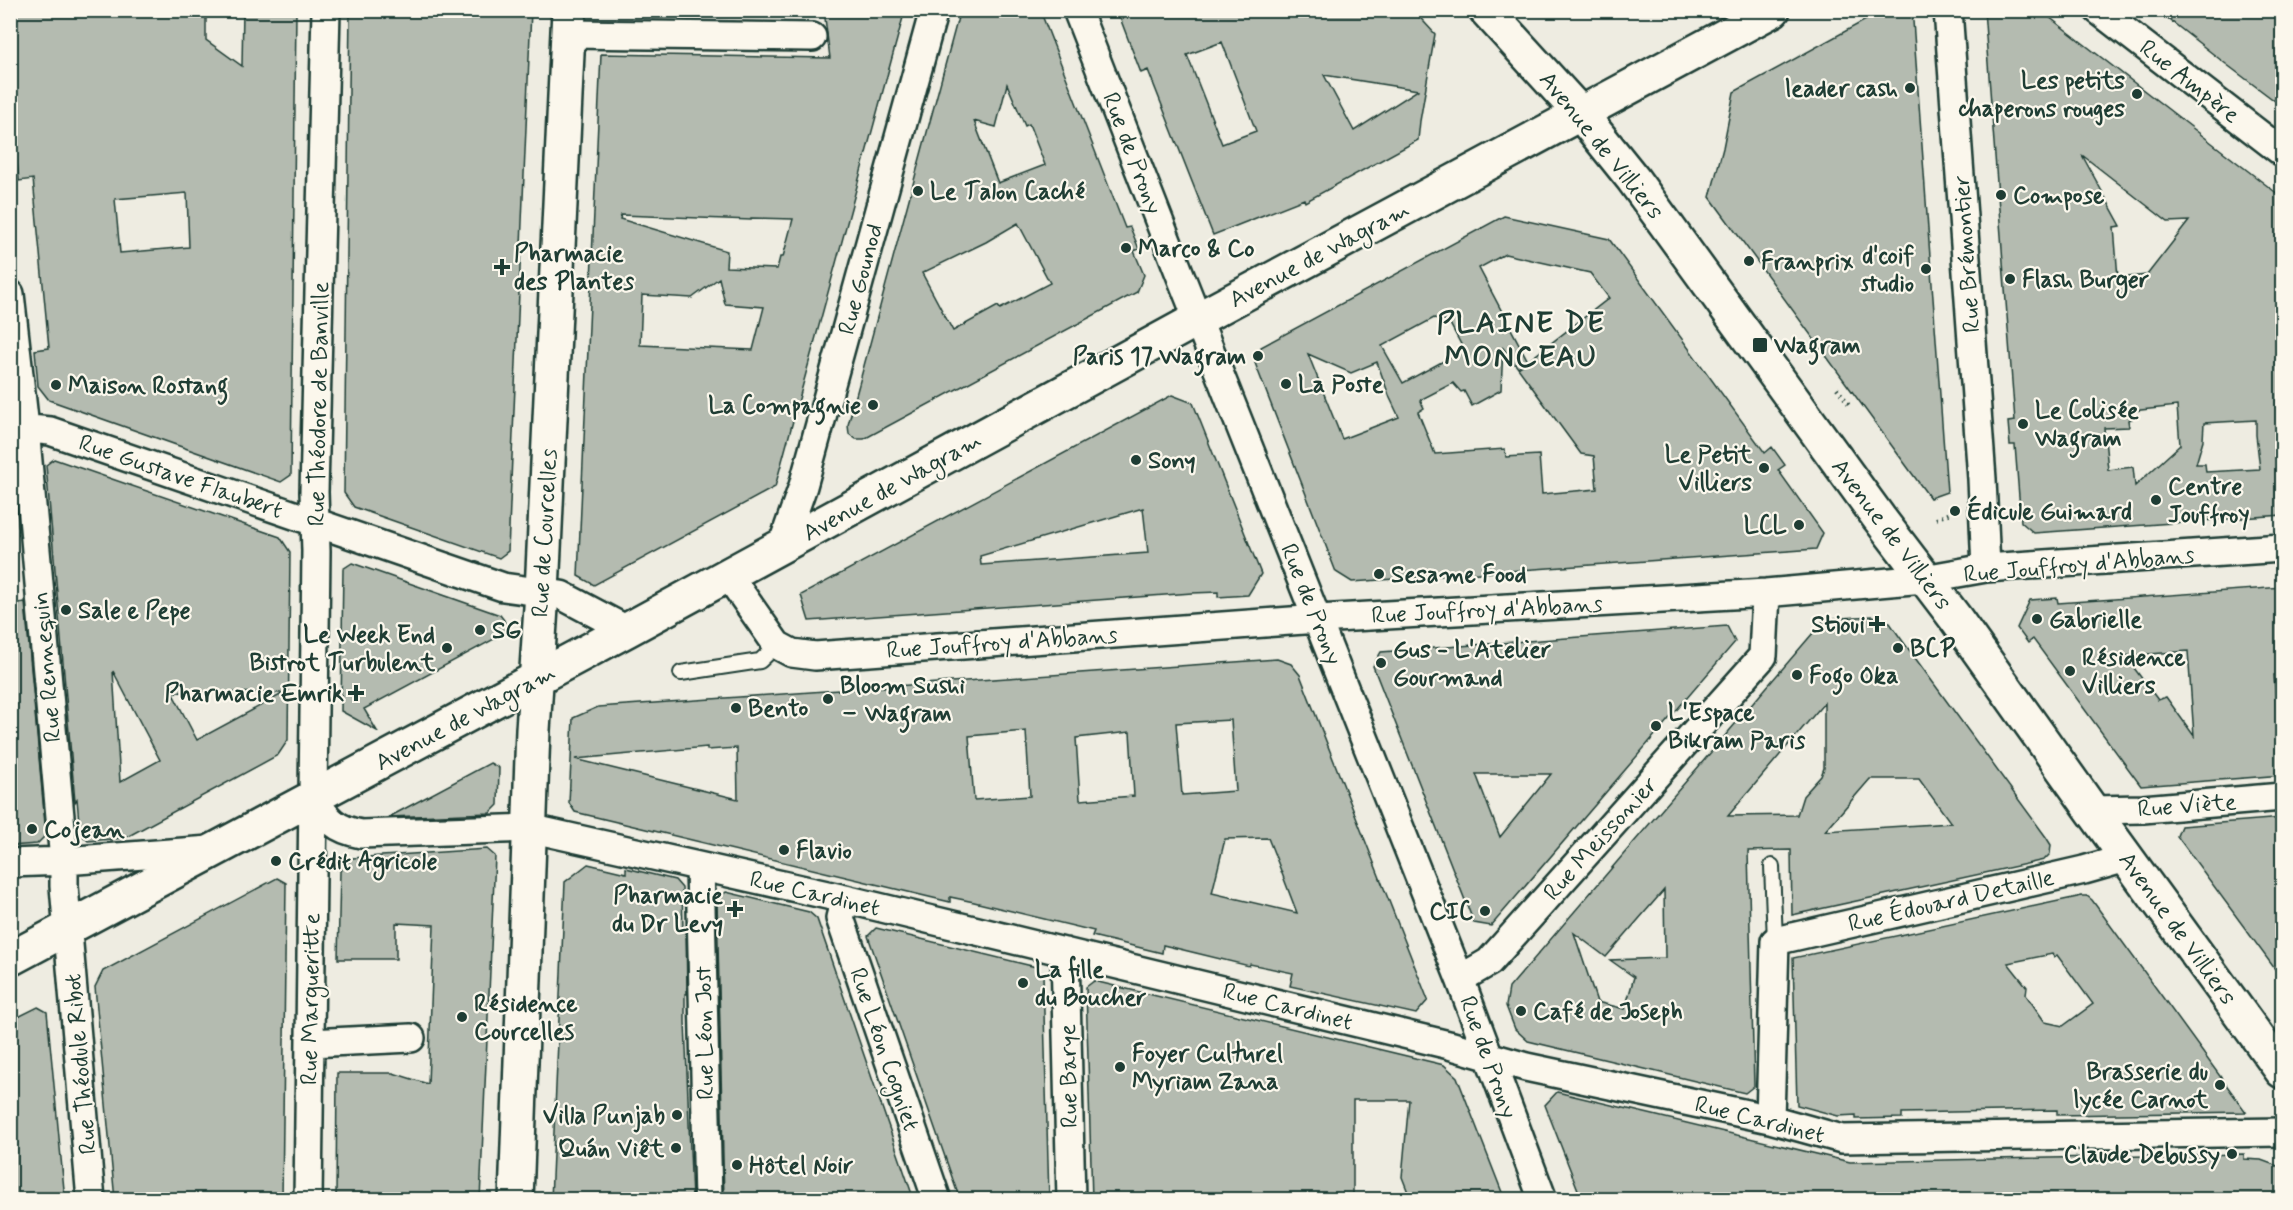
<svg xmlns="http://www.w3.org/2000/svg" width="2293" height="1210" viewBox="0 0 2293 1210" font-family="Mynerve,sans-serif">
	<style>
		.building { fill: #b4bbb0; stroke: #1f3d34; stroke-width: 1.5; fill-rule: evenodd }
		.lines { fill: none; stroke-linecap: round; stroke-linejoin: round }
		.service-casing { stroke: #1f3d34; stroke-width: 18 }
		.minor-casing { stroke: #1f3d34; stroke-width: 32 }
		.tertiary-casing { stroke: #1f3d34; stroke-width: 38 }
		.secondary-casing { stroke: #1f3d34; stroke-width: 38 }
		.path { stroke: #1f3d34; stroke-width: 4; stroke-dasharray: 1.5 4.5; stroke-linecap: butt }
		.service { stroke: #fbf7ec; stroke-width: 14 }
		.minor { stroke: #fbf7ec; stroke-width: 27 }
		.tertiary { stroke: #fbf7ec; stroke-width: 33 }
		.secondary { stroke: #fbf7ec; stroke-width: 33 }
		.poi-dot { fill: #1f3d34; stroke: #fbf7ec; stroke-width: 2 }
		.labels { text-anchor: middle; stroke-width: 4.5; stroke-linejoin: round; paint-order: stroke }
		.poi-label { font-size: 24px; font-weight: bold; fill: #1f3d34; stroke: #fbf7ec; text-anchor: start }
		.street-label { font-size: 24px; fill: #1f3d34; stroke: #fbf7ec }
		.district-label { font-size: 30px; font-weight: bold; letter-spacing: 1.5px; fill: #1f3d34; stroke: #fbf7ec }
	</style>
	<rect width="100%" height="100%" fill="#eeece1"/>
	<filter id="ink" filterUnits="userSpaceOnUse"><feTurbulence type="fractalNoise" baseFrequency=".0167" numOctaves="2"/><feDisplacementMap in="SourceGraphic" scale="12" xChannelSelector="R" yChannelSelector="G"/><feConvolveMatrix kernelMatrix="1 2 1 2 8 2 1 2 1" color-interpolation-filters="sRGB"/></filter>
	<g filter="url(#ink)">
		<path class="building" d="M10,10H206V40L242,66L243,10H296L291,475L281,482L49,400L38,386L35,350L49,348L33,179L19,181L10,93ZM187,193L189,247L120,253L115,199Z
			M350,10H531L508,551L499,558L354,507L344,493Z
			M824,10H905L775,487L594,585L578,576L601,54L830,58ZM621,215L751,220V218L793,219L783,257H780L777,269L726,267L727,251L620,219ZM719,278L725,304L764,307L753,350L640,345L642,295L692,298Z
			M960,10H1040L1125,228L1130,227L1139,249L1134,251L1144,275L1137,292L864,439H856L849,434L848,425ZM1007,84L1025,126L1029,124L1045,165L998,183L974,121L996,127ZM1018,223L1050,283L1000,309L998,306L953,331L922,273L986,242Z
			M1117,10H1413L1435,34L1420,121L1418,140L1305,202L1304,199L1213,235L1148,70L1141,73ZM1222,42L1256,131L1222,144L1187,55ZM1324,75L1418,90L1354,131Z
			M1884,10H1909L1913,21L1947,492L1930,498L1710,197L1723,148L1734,92Z
			M1984,10H2040L2283,198V515L2034,533L2021,522L2015,445H2010L2008,422L2015,421ZM2082,155L2168,222L2189,221L2147,275L2118,278L2114,227L2121,226ZM2177,406L2180,445L2135,486L2133,467L2108,470L2104,428L2129,427L2128,420L2132,419V411ZM2256,420V435L2260,469L2206,472L2205,464H2196L2203,440L2204,423Z
			M2157,10H2283V107L2222,61Z
			M1504,216L1609,239L1765,453L1772,447L1785,465L1778,470L1823,533L1816,549L1352,582L1336,572L1255,363L1261,347ZM1505,254L1590,273L1609,298L1528,361L1479,268ZM1434,318L1449,322L1464,350L1403,383L1382,346ZM1503,348L1518,368L1524,364L1518,368L1581,454L1594,456L1597,489L1542,494L1539,455L1506,457L1505,449L1435,454L1418,412L1424,408L1420,400L1453,383L1461,392L1464,391L1472,406L1501,390ZM1308,354L1351,373L1377,362L1390,398L1399,417L1342,439Z
			M1172,395L1193,403L1261,574L1248,595L1218,597V592L1192,593L809,621L801,595ZM1143,508L1148,553L981,565L980,556Z
			M54,459L280,537L290,552L288,740L278,755L125,838L88,841L80,834L77,799L75,802L46,465ZM113,671L160,760L120,782ZM172,692L284,693L197,740Z
			M352,563L500,615L504,620L506,626L503,632L498,637L364,709L377,731L341,711L343,569Z
			M2283,587V674L2274,675L2277,718L2283,717V775L2141,786L2033,639L2028,643L2017,628L2030,600L2057,598L2058,603ZM2188,651L2194,736L2166,697L2158,700L2125,656Z
			M25,602L46,835L37,844L10,846V604Z
			M1873,616L1890,623L1899,636L2046,837L2051,845L2050,854L2044,860L1792,915L1791,850L1748,851L1754,1086L1745,1093L1528,1041L1515,1029L1506,1006L1509,988L1825,619ZM1824,703V768L1821,776L1803,796L1797,815L1728,816ZM1870,779H1919L1951,823L1825,831ZM1664,890L1665,958L1610,960L1634,977L1625,1009L1597,1002L1574,933L1606,957Z
			M1727,626L1735,642L1491,926L1474,923L1373,666L1381,652ZM1476,774H1551L1500,837Z
			M1277,659L1291,664L1300,675L1428,1000L1416,1014L1290,986L1293,973L1250,964L1249,966L1163,945L1162,953L1092,936L1094,931L974,902L950,897V902L575,812L569,803L573,718L598,707ZM1231,720L1236,791L1182,795L1176,723ZM1026,731L1030,796L974,800L969,736ZM1130,732L1134,796L1080,800L1076,738ZM707,747V750L737,748L738,799L575,759ZM1268,838L1278,863L1297,913L1212,893L1225,839Z
			M490,763L499,768L498,805L490,813L389,817Z
			M2283,818V980L2177,836L2181,826Z
			M487,849L495,856L480,1200L388,1197V1200H336L337,1073H393L428,1084L434,925L396,923V959H338L340,871L352,858Z
			M588,864L626,873V868L675,880L682,888L683,929L686,926L687,994H685V1022L692,1200H551L565,882Z
			M277,878L286,883L282,1200H115L95,987L103,971Z
			M726,892L809,912L817,919L914,1200H724L717,900Z
			M2082,896H2087L2092,900L2246,1112L2057,1115V1110L1902,1113V1118L1856,1119V1115L1838,1116L1797,1105L1793,958ZM2052,954L2054,957L2057,955L2093,1004L2063,1026L2045,1022L2026,995L2027,987L2008,963Z
			M876,928L1036,967L1043,975L1049,1200H960L868,936Z
			M1094,981L1444,1065L1457,1077L1505,1200H1411L1402,1177L1409,1100H1353V1200H1092L1086,987Z
			M38,1007L47,1012L65,1200H10V1021Z
			M1557,1092L1850,1162L2244,1154V1159L2261,1160L2283,1168V1200H1582L1545,1105Z"/>
		<g class="lines">
			<defs>
				<path id="service" d="M681,673L760,661L777,645
					M1772,866L1775,941"/>
				<path id="minor" d="M1077,10L1181,277L1460,979L1543,1200
					M1948,10L1982,479L1986,568
					M2098,10L2282,152
					M568,34L812,37
					M10,294L25,428L64,861V886L91,1200
					M10,427L50,431L503,587L561,595L627,630
					M782,546L803,486L934,10
					M728,575L777,645L792,653L815,656L1318,619L1766,593L1924,579L1986,568L2282,548
					M313,798C328,820 335,829 361,834L529,828L845,899L1449,1045L1526,1067L1770,1119L1842,1139L2282,1132
					M2092,810L2143,809L2282,797
					M10,863L64,861L210,850
					M700,867L708,1200
					M845,899L840,918L937,1200
					M1065,952L1071,1200
					M1460,979L1489,962L1763,656L1766,593
					M310,1043L411,1038
					M1770,1119L1775,941L2084,870L2126,858
					M308,1200L316,551L314,492L326,10"/>
				<path id="tertiary" d="M516,1200L533,730L542,592L569,10"/>
				<path id="secondary" d="M1486,10L1580,113L1633,179L1879,518L1956,619L2092,810L2282,1071
					M10,959L627,630L1198,319L1773,10"/>
			</defs>
			<use href="#service" class="service-casing"/>
			<use href="#minor" class="minor-casing"/>
			<use href="#tertiary" class="tertiary-casing"/>
			<use href="#secondary" class="secondary-casing"/>
			<path class="path" d="M1837,388L1851,407
				M1936,519L1953,512"/>
			<use href="#service" class="service"/>
			<use href="#minor" class="minor"/>
			<use href="#tertiary" class="tertiary"/>
			<use href="#secondary" class="secondary"/>
		</g>
	</g>
	<g class="poi-dot">
		<circle cx="1910" cy="88" r="6"/>
		<circle cx="2137" cy="94" r="6"/>
		<circle cx="918" cy="191" r="6"/>
		<circle cx="2001" cy="195" r="6"/>
		<circle cx="1126" cy="248" r="6"/>
		<circle cx="1749" cy="261" r="6"/>
		<path d="M499 258h6v6h6v6h-6v6h-6v-6h-6v-6h6z"/>
		<circle cx="1926" cy="269" r="6"/>
		<circle cx="2010" cy="279" r="6"/>
		<rect x="1752" y="337" width="16" height="16" rx="3"/>
		<circle cx="1258" cy="356" r="6"/>
		<circle cx="1286" cy="384" r="6"/>
		<circle cx="56" cy="385" r="6"/>
		<circle cx="873" cy="405" r="6"/>
		<circle cx="2023" cy="424" r="6"/>
		<circle cx="1136" cy="460" r="6"/>
		<circle cx="1764" cy="468" r="6"/>
		<circle cx="2156" cy="500" r="6"/>
		<circle cx="1955" cy="511" r="6"/>
		<circle cx="1799" cy="525" r="6"/>
		<circle cx="1379" cy="574" r="6"/>
		<circle cx="66" cy="610" r="6"/>
		<circle cx="2037" cy="619" r="6"/>
		<path d="M1874 615h6v6h6v6h-6v6h-6v-6h-6v-6h6z"/>
		<circle cx="480" cy="630" r="6"/>
		<circle cx="447" cy="648" r="6"/>
		<circle cx="1898" cy="648" r="6"/>
		<circle cx="1381" cy="663" r="6"/>
		<circle cx="2070" cy="671" r="6"/>
		<circle cx="1797" cy="675" r="6"/>
		<path d="M353 684h6v6h6v6h-6v6h-6v-6h-6v-6h6z"/>
		<circle cx="828" cy="699" r="6"/>
		<circle cx="736" cy="708" r="6"/>
		<circle cx="1656" cy="726" r="6"/>
		<circle cx="32" cy="829" r="6"/>
		<circle cx="784" cy="850" r="6"/>
		<circle cx="276" cy="861" r="6"/>
		<path d="M732 900h6v6h6v6h-6v6h-6v-6h-6v-6h6z"/>
		<circle cx="1485" cy="911" r="6"/>
		<circle cx="1023" cy="983" r="6"/>
		<circle cx="1521" cy="1011" r="6"/>
		<circle cx="462" cy="1017" r="6"/>
		<circle cx="1120" cy="1067" r="6"/>
		<circle cx="2220" cy="1085" r="6"/>
		<circle cx="677" cy="1115" r="6"/>
		<circle cx="676" cy="1148" r="6"/>
		<circle cx="2232" cy="1154" r="6"/>
		<circle cx="737" cy="1165" r="6"/>
	</g>
	<g class="labels">
		<g class="poi-label">
			<text x="2125" y="88" text-anchor="end">Les petits<tspan x="2125" dy="28">chaperons rouges</tspan></text>
			<text x="1898" y="96" text-anchor="end">leader cash</text>
			<text x="930" y="199">Le Talon Caché</text>
			<text x="2013" y="203">Compose</text>
			<text x="1138" y="256">Marco &amp; Co</text>
			<text x="514" y="261">Pharmacie<tspan x="514" dy="28">des Plantes</tspan></text>
			<text x="1914" y="263" text-anchor="end">d'coif<tspan x="1914" dy="28">studio</tspan></text>
			<text x="1761" y="269">Franprix</text>
			<text x="2022" y="287">Flash Burger</text>
			<text x="1774" y="353">Wagram</text>
			<text x="1246" y="364" text-anchor="end">Paris 17 Wagram</text>
			<text x="1298" y="392">La Poste</text>
			<text x="68" y="393">Maison Rostang</text>
			<text x="861" y="413" text-anchor="end">La Compagnie</text>
			<text x="2035" y="418">Le Colisée<tspan x="2035" dy="28">Wagram</tspan></text>
			<text x="1752" y="462" text-anchor="end">Le Petit<tspan x="1752" dy="28">Villiers</tspan></text>
			<text x="1148" y="468">Sony</text>
			<text x="2168" y="494">Centre<tspan x="2168" dy="28">Jouffroy</tspan></text>
			<text x="1967" y="519">Édicule Guimard</text>
			<text x="1787" y="533" text-anchor="end">LCL</text>
			<text x="1391" y="582">Sesame Food</text>
			<text x="78" y="618">Sale e Pepe</text>
			<text x="2049" y="627">Gabrielle</text>
			<text x="1865" y="632" text-anchor="end">Stioui</text>
			<text x="492" y="638">SG</text>
			<text x="435" y="642" text-anchor="end">Le Week End<tspan x="435" dy="28">Bistrot Turbulent</tspan></text>
			<text x="1910" y="656">BCP</text>
			<text x="1393" y="657">Gus - L'Atelier<tspan x="1393" dy="28">Gourmand</tspan></text>
			<text x="2082" y="665">Résidence<tspan x="2082" dy="28">Villiers</tspan></text>
			<text x="1809" y="683">Fogo Oka</text>
			<text x="840" y="693">Bloom Sushi<tspan x="840" dy="28">– Wagram</tspan></text>
			<text x="344" y="701" text-anchor="end">Pharmacie Emrik</text>
			<text x="748" y="716">Bento</text>
			<text x="1668" y="720">L'Espace<tspan x="1668" dy="28">Bikram Paris</tspan></text>
			<text x="44" y="837">Cojean</text>
			<text x="796" y="858">Flavio</text>
			<text x="288" y="869">Crédit Agricole</text>
			<text x="723" y="903" text-anchor="end">Pharmacie<tspan x="723" dy="28">du Dr Levy</tspan></text>
			<text x="1473" y="919" text-anchor="end">CIC</text>
			<text x="1035" y="977">La fille<tspan x="1035" dy="28">du Boucher</tspan></text>
			<text x="474" y="1011">Résidence<tspan x="474" dy="28">Courcelles</tspan></text>
			<text x="1533" y="1019">Café de Joseph</text>
			<text x="1132" y="1061">Foyer Culturel<tspan x="1132" dy="28">Myriam Zana</tspan></text>
			<text x="2208" y="1079" text-anchor="end">Brasserie du<tspan x="2208" dy="28">lycée Carnot</tspan></text>
			<text x="665" y="1123" text-anchor="end">Villa Punjab</text>
			<text x="664" y="1156" text-anchor="end">Quán Viêt</text>
			<text x="2220" y="1162" text-anchor="end">Claude Debussy</text>
			<text x="749" y="1173">Hôtel Noir</text>
		</g>
		<g class="street-label">
			<text transform="translate(2190 81) rotate(38)" y="8">Rue Ampère</text>
			<text transform="translate(1602 145) rotate(51)" y="8">Avenue de Villiers</text>
			<text transform="translate(1133 153) rotate(69)" y="8">Rue de Prony</text>
			<text transform="translate(1319 254) rotate(-28)" y="8">Avenue de Wagram</text>
			<text transform="translate(1966 254) rotate(-94)" y="8">Rue Brémontier</text>
			<text transform="translate(860 279) rotate(-75)" y="8">Rue Gounod</text>
			<text transform="translate(318 404) rotate(-89)" y="8">Rue Théodore de Banville</text>
			<text transform="translate(181 476) rotate(19)" y="8">Rue Gustave Flaubert</text>
			<text transform="translate(892 486) rotate(-29)" y="8">Avenue de Wagram</text>
			<text transform="translate(544 533) rotate(-87)" y="8">Rue de Courcelles</text>
			<text transform="translate(1892 534) rotate(53)" y="8">Avenue de Villiers</text>
			<text transform="translate(2079 564) rotate(-5)" y="8">Rue Jouffroy d'Abbans</text>
			<text transform="translate(1312 604) rotate(68)" y="8">Rue de Prony</text>
			<text transform="translate(1487 609) rotate(-3)" y="8">Rue Jouffroy d'Abbans</text>
			<text transform="translate(1002 642) rotate(-4)" y="8">Rue Jouffroy d'Abbans</text>
			<text transform="translate(46 667) rotate(-95)" y="8">Rue Rennequin</text>
			<text transform="translate(465 717) rotate(-28)" y="8">Avenue de Wagram</text>
			<text transform="translate(2187 805) rotate(-4)" y="8">Rue Viète</text>
			<text transform="translate(1600 838) rotate(-48)" y="8">Rue Meissonier</text>
			<text transform="translate(815 893) rotate(13)" y="8">Rue Cardinet</text>
			<text transform="translate(1951 900) rotate(-13)" y="8">Rue Édouard Detaille</text>
			<text transform="translate(2178 928) rotate(54)" y="8">Avenue de Villiers</text>
			<text transform="translate(310 999) rotate(-89)" y="8">Rue Margueritte</text>
			<text transform="translate(1288 1006) rotate(14)" y="8">Rue Cardinet</text>
			<text transform="translate(704 1033) rotate(-91)" y="8">Rue Léon Jost</text>
			<text transform="translate(885 1049) rotate(71)" y="8">Rue Léon Cogniet</text>
			<text transform="translate(1489 1057) rotate(70)" y="8">Rue de Prony</text>
			<text transform="translate(80 1064) rotate(-95)" y="8">Rue Théodule Ribot</text>
			<text transform="translate(1068 1076) rotate(-91)" y="8">Rue Barye</text>
			<text transform="translate(1760 1119) rotate(14)" y="8">Rue Cardinet</text>
		</g>
		<g class="district-label">
			<text x="1521" y="332">PLAINE DE<tspan x="1521" dy="34">MONCEAU</tspan></text>
		</g>
	</g>
	<rect width="2293" height="1210" fill="none" stroke="#fbf7ec" stroke-width="36"/>
	<rect x="18" y="18" width="2257" height="1174" fill="none" stroke="#1f3d34" stroke-width="2" filter="url(#ink)"/>
</svg>
